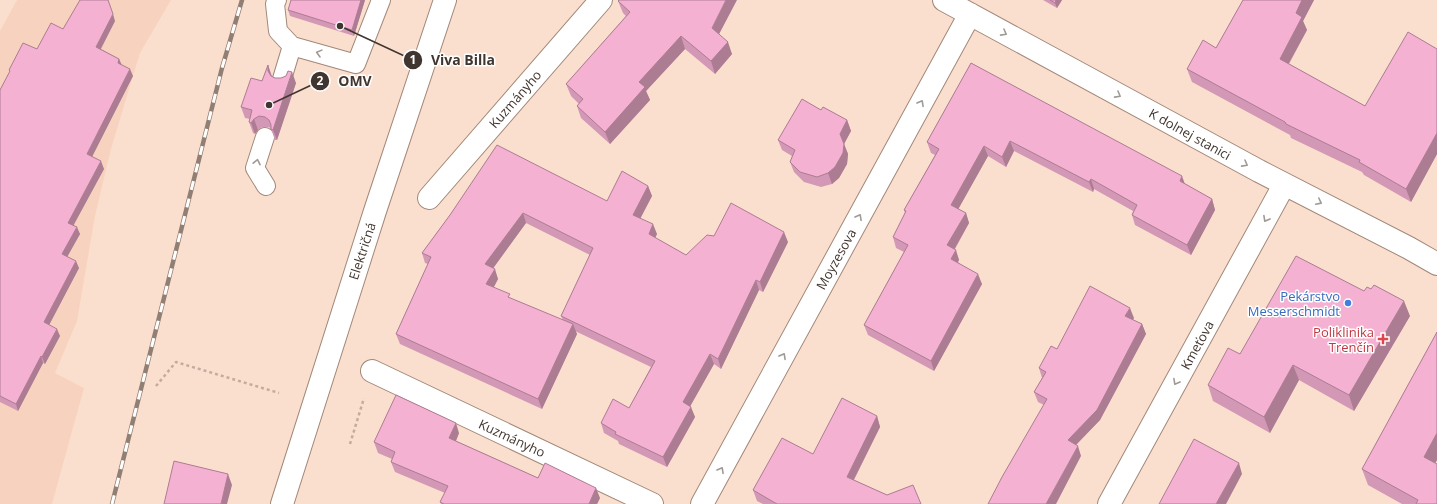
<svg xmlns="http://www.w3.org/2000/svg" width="1437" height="504" viewBox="0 0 1437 504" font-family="'Open Sans',sans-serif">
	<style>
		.built { fill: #f7d3bf }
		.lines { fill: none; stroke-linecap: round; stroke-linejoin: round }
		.service-casing { stroke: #a28879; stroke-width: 20 }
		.minor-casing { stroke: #a28879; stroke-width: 24 }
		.secondary-casing { stroke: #a28879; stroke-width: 24 }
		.path { stroke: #c3ac9e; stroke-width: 2.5; stroke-dasharray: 3 3; stroke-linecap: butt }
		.service { stroke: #fff; stroke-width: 18 }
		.minor { stroke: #fff; stroke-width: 22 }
		.secondary { stroke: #fff; stroke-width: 22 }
		.rail-casing { stroke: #917f74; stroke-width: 4.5 }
		.rail { stroke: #fff; stroke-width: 3; stroke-dasharray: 9; stroke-linecap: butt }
		.wall { fill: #d398b5; fill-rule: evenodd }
		.shaded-wall { fill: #ac7c93 }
		.building { fill: #f5b1d2; stroke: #ac7c93 }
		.oneway { stroke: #a09a97 }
		.shop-dot { fill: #3f7fe0; stroke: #fff; stroke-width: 1.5 }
		.health-dot { fill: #e0444e; stroke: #fff; stroke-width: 1.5 }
		.labels { text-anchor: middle; stroke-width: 3; stroke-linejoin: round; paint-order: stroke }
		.street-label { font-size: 13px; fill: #41362f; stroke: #fff }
		.shop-label { font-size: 13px; fill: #366cbe; stroke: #fff; text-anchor: end }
		.health-label { font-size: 13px; fill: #be3a42; stroke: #fff; text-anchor: end }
		.leader { fill: none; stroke: #41362f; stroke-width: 1.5 }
		.callout-dot { fill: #41362f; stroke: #fff; stroke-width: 1.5 }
		.mark-label { font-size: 12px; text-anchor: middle; font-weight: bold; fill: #fff }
		.callout-label { font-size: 14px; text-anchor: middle; font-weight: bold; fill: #41362f; stroke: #fff; stroke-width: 3; stroke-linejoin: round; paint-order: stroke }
	</style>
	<rect width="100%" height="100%" fill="#fbdfce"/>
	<path class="built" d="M17,0H171L140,53L133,76L111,149L95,216L77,321L55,373L84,388L52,504H0V31Z"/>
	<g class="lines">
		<defs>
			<path id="service" d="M277,0L275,4L278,31L292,46L356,64L381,0
				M282,79L292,46
				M265,137L255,168L266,186"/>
			<path id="minor" d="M944,0L1259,171L1409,248L1437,264
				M429,198L601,0
				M372,371L652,504
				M702,504L970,14
				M1109,504L1284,185"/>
			<path id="secondary" d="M282,504L375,211L445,0"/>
		</defs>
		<use href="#service" class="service-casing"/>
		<use href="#minor" class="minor-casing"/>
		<use href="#secondary" class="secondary-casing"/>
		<path class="path" d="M156,386L176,362L279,393
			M350,444L364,398"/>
		<use href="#service" class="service"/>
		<use href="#minor" class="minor"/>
		<use href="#secondary" class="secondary"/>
		<defs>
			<path id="rail" d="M112,504L222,68L242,0"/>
		</defs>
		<use href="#rail" class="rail-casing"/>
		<use href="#rail" class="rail"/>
	</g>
	<path class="wall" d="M365,0L354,36L290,16L288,10Z
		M1043,0H1062L1057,8Z
		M1243,0H1314L1303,21L1307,30L1289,64L1365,106L1437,49V154L1411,202L1364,175L1362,172L1291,138L1290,135L1192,82L1187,69L1216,48Z
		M618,1L719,35L732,54L715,74L685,49L646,91L650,100L610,144L581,118L577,106L579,104L571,96L566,84L626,16L623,13Z
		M115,21L101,49L119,59L122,65L133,76L92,156L104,169L73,225L80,234L67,256L79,268L49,325L60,336L45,364L43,363L18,411L0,402V90L10,72L9,70L63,29Z
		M971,63L1212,199L1215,210L1191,255L1135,225L1132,215L1133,211L1094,189L1093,192L1014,151L1006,167L988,156L958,209L966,213L969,223L955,249L959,260L958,262L982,284L934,371L868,335L864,325L904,252L896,248L893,237L905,213L904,210L935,155L931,153L927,142Z
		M268,65L272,76L275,78L296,83L277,140H275L271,129L269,127H262L258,130L255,134L253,133L249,122L250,119L245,118L241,107L262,81Z
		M821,110L847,120L851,131L844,144L848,154L847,164L839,178L832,184L821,187L804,182L794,172L790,162L792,156L782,150L778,140Z
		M648,186L652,196L640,218L657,234L655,238L686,255L788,242L763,292L759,290L721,369L714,364L690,406L695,417L667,467L619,444L618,441L604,433L601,423L629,408L651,367L575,331L577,334L542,409L400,344L396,334L428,264L425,263L422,253L450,215L607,201ZM526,223L590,255L561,316L563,320L511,299L494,287L498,279L493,268Z
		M1410,316L1354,411L1299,380L1270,433L1213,401L1208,385L1240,354Z
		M1134,318L1133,320L1142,324L1146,334L1100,420L1076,445L1081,456L1044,405L1038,402L1034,392L1042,378L1039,368L1057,349Z
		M1437,332V460L1435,463L1437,504H1402L1368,485L1362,469Z
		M877,416L880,427L854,480L887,495L921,504H763L757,501L753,490Z
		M459,433L456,441L538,478L600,498L597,504H441L440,502L445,493L395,472L391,462L392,459L378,453L374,442Z"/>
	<path class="shaded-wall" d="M361,0H365L354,36L352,30Z
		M726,0H737L716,40L712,28Z
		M1056,0H1062L1057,8L1055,3Z
		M1302,0H1314L1303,21L1307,30L1284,72L1280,59L1296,13Z
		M113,14L115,21L98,54L96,47Z
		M681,36L685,49L646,91L650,100L610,144L605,132L639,82Z
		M728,42L732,54L715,74L711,61Z
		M119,59L122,66L118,63Z
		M268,65L271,75L272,82L268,71Z
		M130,69L133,76L90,161L87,154Z
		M292,72L296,83L277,140L273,130Z
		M254,119L258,130L255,134L251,123Z
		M847,120L851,131L844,144L848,154L847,164L839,178L832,184L828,173L840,134Z
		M1437,133V154L1411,202L1406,189Z
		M1010,141L1014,151L1006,167L1002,157Z
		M984,146L988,156L955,215L951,205Z
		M101,161L104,169L71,230L68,223Z
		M1182,176L1186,187L1180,181Z
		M1091,179L1094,189L1093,192L1089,182Z
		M648,186L652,196L637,225L633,215Z
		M1212,199L1215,210L1191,255L1187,245Z
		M523,213L526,223L489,274L485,264Z
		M966,213L969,223L951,255L947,245Z
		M653,224L657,234L652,244L649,234Z
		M77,227L80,234L65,261L62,254Z
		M784,232L788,242L763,292L760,282Z
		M956,250L959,260L954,269L951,259Z
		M76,261L79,268L47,329L44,322Z
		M495,269L498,279L490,294L486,284Z
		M978,274L982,284L934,371L931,361Z
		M756,280L759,290L721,369L718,359Z
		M1404,301L1410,316L1354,411L1349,395Z
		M1130,308L1134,318L1129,326L1125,316Z
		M573,324L577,334L542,409L538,399Z
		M1142,324L1146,334L1100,420L1071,450L1068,440Z
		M57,329L60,336L45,364L42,357Z
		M710,354L714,364L687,412L683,402Z
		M41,356L43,363L18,411L16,404Z
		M1293,365L1299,380L1270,433L1264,417Z
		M691,407L695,417L667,467L663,457Z
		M877,416L880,427L850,487L847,477Z
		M456,423L459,433L453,448L449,438Z
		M1437,433V460L1430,473L1424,457Z
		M1078,446L1081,456L1056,504H1046Z
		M1239,463L1242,474L1226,504H1216Z
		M228,474L232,485L227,504H221Z
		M596,488L600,498L597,504H589Z"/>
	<path class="building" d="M80,0H108L113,14L96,47L119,59L118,63L130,69L87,154L101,161L68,223L77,227L62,254L76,261L44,322L57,329L42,357L41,356L16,404L0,396V90L10,71L9,70L23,43L37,49L51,23L63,29Z
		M291,0H361L352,30L288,10Z
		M619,0H726L712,28L728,42L711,61L681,36L639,82L645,87L605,132L577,106L583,99L566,84L630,12L618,1Z
		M1050,0H1056L1055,3Z
		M1243,0H1302L1296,13L1302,17L1280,59L1365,106L1408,32L1437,49V133L1406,189L1359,162L1360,160L1286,124L1285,122L1187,69L1203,40L1216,48Z
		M971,63L1182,176L1180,181L1212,199L1187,245L1132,215L1137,205L1091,179L1089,182L1010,141L1002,157L984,146L951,205L966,213L947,245L956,250L951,259L978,274L931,361L864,325L908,245L893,237L906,211L904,210L939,149L927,142Z
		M268,65V71L271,76L275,78H281L286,76L288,71L292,72L273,130L271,129V125L269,120L265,117L259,116L254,119L251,123L249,122L252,110L241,107L251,78L262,81Z
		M802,99L821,110L823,107L847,120L840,134L844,144L843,153L835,167L828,173L817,177L800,172L790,162L795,150L778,140Z
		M497,145L607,201L622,171L648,186L633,215L653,224L649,234L686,255L707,235L714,236L731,203L784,232L760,282L756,280L718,359L710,354L683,402L691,407L663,457L615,434L616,432L601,423L613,399L629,408L655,361L561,316L593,248L523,213L485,264L495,269L486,284L510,294L508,297L573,324L538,399L396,334L431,257L422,253L450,215Z
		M1296,256L1364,291L1367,287L1371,289L1374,285L1404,301L1349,395L1293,365L1264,417L1208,385L1228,348L1240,354Z
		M1090,286L1130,308L1125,316L1142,324L1097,410L1068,440L1078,446L1046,504H988L1002,477L1047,399L1034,392L1046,372L1039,368L1051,346L1057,349Z
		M1437,332V433L1424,457L1437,464V504H1416L1418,500L1362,469Z
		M396,395L456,423L449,438L538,478L545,463L596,488L589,504H444L440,502L448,486L391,462L395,452L374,442Z
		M842,398L877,416L847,477L887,495L913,485L921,504H777L753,490L782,438L813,454Z
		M1194,439L1239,463L1216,504H1159Z
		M174,461L228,474L221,504H164Z"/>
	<defs><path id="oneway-chevron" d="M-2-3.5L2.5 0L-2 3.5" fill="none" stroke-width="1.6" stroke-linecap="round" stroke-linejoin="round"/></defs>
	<g class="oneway">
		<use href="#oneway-chevron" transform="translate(1004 33) rotate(29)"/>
		<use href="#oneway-chevron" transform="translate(319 53) rotate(-165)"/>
		<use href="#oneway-chevron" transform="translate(1118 95) rotate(29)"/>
		<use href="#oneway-chevron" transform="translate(921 103) rotate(-61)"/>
		<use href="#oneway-chevron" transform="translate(257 162) rotate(-78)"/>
		<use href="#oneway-chevron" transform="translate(1245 164) rotate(29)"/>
		<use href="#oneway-chevron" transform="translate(1319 202) rotate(27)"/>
		<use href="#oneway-chevron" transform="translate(859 217) rotate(-61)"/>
		<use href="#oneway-chevron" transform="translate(1266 219) rotate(119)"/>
		<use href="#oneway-chevron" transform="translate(783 356) rotate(-61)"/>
		<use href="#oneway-chevron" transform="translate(1176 382) rotate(119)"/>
		<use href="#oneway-chevron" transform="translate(721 470) rotate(-61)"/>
	</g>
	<circle class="shop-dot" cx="1348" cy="303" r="4"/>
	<path class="health-dot" d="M1381 333h4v4h4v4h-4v4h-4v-4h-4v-4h4z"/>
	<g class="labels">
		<g class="street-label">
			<text transform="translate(515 99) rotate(-49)" y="5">Kuzmányho</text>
			<text transform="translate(1190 134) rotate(29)" y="5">K dolnej stanici</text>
			<text transform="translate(362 251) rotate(-72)" y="5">Električná</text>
			<text transform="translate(836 259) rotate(-61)" y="5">Moyzesova</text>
			<text transform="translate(1197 345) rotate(-61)" y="5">Kmeťova</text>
			<text transform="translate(512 438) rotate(25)" y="5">Kuzmányho</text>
		</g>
		<g class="shop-label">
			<text x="1340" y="301">Pekárstvo<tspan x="1340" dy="15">Messerschmidt</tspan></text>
		</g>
		<g class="health-label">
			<text x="1374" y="337">Poliklinika<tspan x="1374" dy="15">Trenčín</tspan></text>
		</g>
	</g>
	<path class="leader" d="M340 26L413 60M269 105L320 81"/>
	<g class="callout-dot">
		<circle cx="340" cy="26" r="4"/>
		<circle cx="269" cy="105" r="4"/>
		<circle cx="413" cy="60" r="10"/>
		<circle cx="320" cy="81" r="10"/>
	</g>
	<g class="mark-label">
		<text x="413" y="64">1</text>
		<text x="320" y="85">2</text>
	</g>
	<g class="callout-label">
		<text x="463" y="65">Viva Billa</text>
		<text x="355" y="86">OMV</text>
	</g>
</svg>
